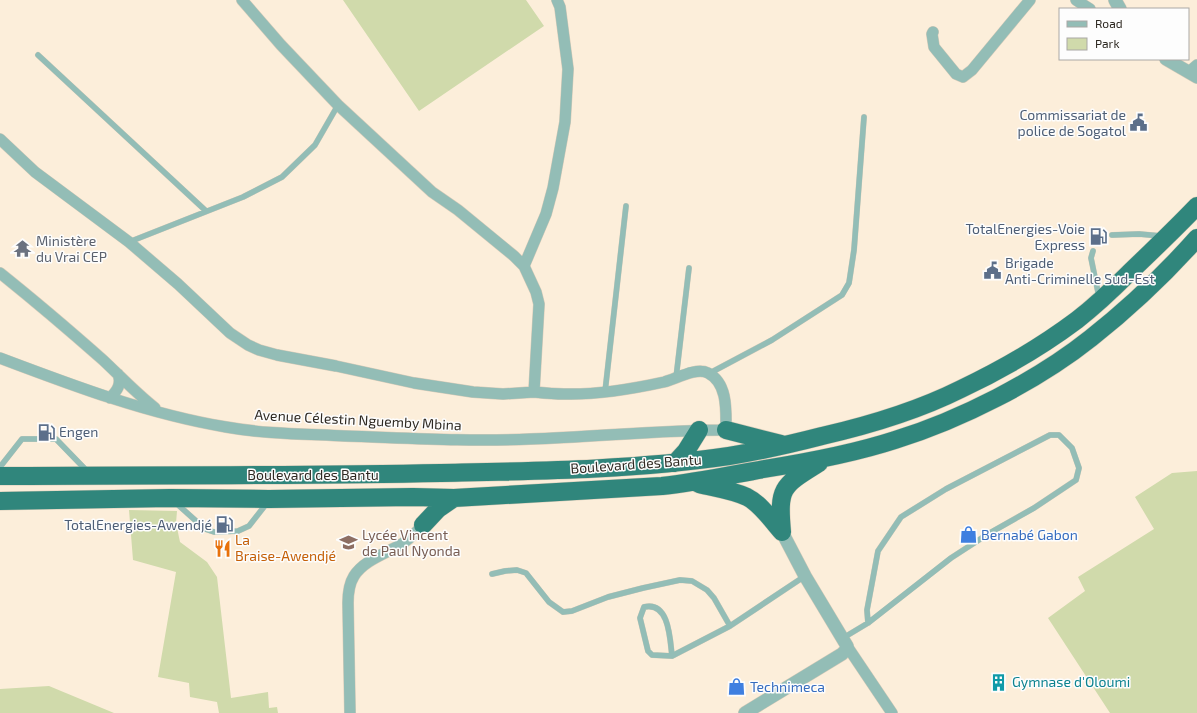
<svg xmlns="http://www.w3.org/2000/svg" width="1197" height="713" viewBox="0 0 1197 713" font-family="'Exo 2',sans-serif">
	<style>
		.green { fill: #d0daab }
		.lines { fill: none; stroke-linecap: round; stroke-linejoin: round }
		.service-casing { stroke: #d7cbb9; stroke-width: 6 }
		.minor-casing { stroke: #d7cbb9; stroke-width: 12 }
		.tertiary-casing { stroke: #d7cbb9; stroke-width: 14 }
		.trunk-casing { stroke: #d7cbb9; stroke-width: 19 }
		.service { stroke: #93bdb6; stroke-width: 5.5 }
		.minor { stroke: #93bdb6; stroke-width: 11 }
		.tertiary { stroke: #93bdb6; stroke-width: 13 }
		.trunk { stroke: #30867c; stroke-width: 18 }
		.labels { text-anchor: middle; stroke-width: 3; stroke-linejoin: round; paint-order: stroke }
		.service-label { font-size: 14px; fill: #4e5e75; stroke: #fdfdfd; text-anchor: end }
		.worship-label { font-size: 14px; fill: #5b616d; stroke: #fdfdfd; text-anchor: start }
		.street-label { font-size: 14px; fill: #2e2922; stroke: #fdfdfd }
		.education-label { font-size: 14px; fill: #785e54; stroke: #fdfdfd; text-anchor: start }
		.shop-label { font-size: 14px; fill: #366cbe; stroke: #fdfdfd; text-anchor: start }
		.food-label { font-size: 14px; fill: #c56008; stroke: #fdfdfd; text-anchor: start }
		.culture-label { font-size: 14px; fill: #0d838f; stroke: #fdfdfd; text-anchor: start }
	</style>
	<rect width="100%" height="100%" fill="#fceeda"/>
	<path class="green" d="M343,0H526L544,26L419,111Z
		M1197,471V713H1110L1048,618L1085,591L1078,577L1154,529L1135,497L1172,473Z
		M129,510L177,511L176,523L180,542L207,562L217,577L231,698L268,692L269,708L277,707L278,713H219L217,702L190,697L189,683L158,677L176,572L133,560Z
		M49,686L114,713H0V689Z"/>
	<g class="lines">
		<defs>
			<path id="service" d="M38,55L206,211
				M1112,235L1139,234L1161,236
				M129,242L243,197L282,177L315,145L338,105
				M1093,251L1091,258L1099,297
				M710,373L772,340L842,295L849,283L854,250L864,117
				M676,378L689,268
				M605,392L626,206
				M0,467L22,439H56L87,471
				M176,503L205,529L214,532L238,531L249,526L267,503
				M492,574L505,571L517,570L526,573L549,602L563,612L572,611L608,597L643,588L680,580L692,581L707,590L714,598L730,626L805,576
				M843,638L868,623L951,558L988,534L1034,508L1076,480L1079,468L1072,448L1059,435H1050L946,489L901,517L878,551L867,610L868,623
				M672,656C670,638 669,601 644,607L640,618L648,651L652,655L672,656L730,626"/>
			<path id="minor" d="M1076,0L1090,9
				M933,32L932,34L934,47L956,74L963,77L972,70L1030,0
				M1189,72L1197,65
				M0,139L35,172L129,242L178,284L230,333L248,345L259,350L277,355L336,366L414,383L473,392L503,394L534,392
				M524,266L546,214L553,188L565,122L568,69L560,7L557,0
				M0,273C35,301 69,330 103,360C120,376 136,393 155,408
				M0,358C74,386 148,414 226,427C265,434 305,434 345,436C406,438 468,442 530,439C595,437 660,430 726,430C726,411 728,383 708,373C696,367 676,379 664,382C632,389 597,395 564,394C554,394 544,393 534,392L539,304L536,292L524,266L514,256L458,210L432,192L338,105L281,45L242,0
				M110,398C117,391 122,384 118,374
				M847,646L892,713
				M350,713L348,603C348,593 349,584 354,576C364,560 387,553 402,544C410,538 417,532 423,525"/>
			<path id="tertiary" d="M1115,0L1120,9
				M1166,59L1197,77
				M745,713L842,654L846,650L847,646L805,576L782,532"/>
			<path id="trunk" d="M726,430L781,444
				M675,463L686,451L699,430
				M0,476C147,475 294,476 441,473C537,471 634,470 729,456C760,451 791,444 822,436C870,425 917,411 961,389C1001,370 1041,347 1077,320C1095,306 1112,290 1129,273C1152,251 1175,229 1197,206
				M699,484C715,488 732,490 747,497C761,504 772,521 782,532
				M0,501L170,498L269,499L413,497L454,498L662,486C697,482 730,475 764,469C808,462 852,454 895,440C960,420 1037,381 1091,338C1129,308 1165,274 1197,238
				M423,525L438,509L454,498
				M782,532C778,487 782,486 819,463"/>
		</defs>
		<use href="#service" class="service-casing"/>
		<use href="#minor" class="minor-casing"/>
		<use href="#tertiary" class="tertiary-casing"/>
		<use href="#trunk" class="trunk-casing"/>
		<use href="#service" class="service"/>
		<use href="#minor" class="minor"/>
		<use href="#tertiary" class="tertiary"/>
		<use href="#trunk" class="trunk"/>
	</g>
	<defs>
		<symbol id="civic-bare" viewBox="-9 -9 18 18"><path d="M-.6-6.5H3V-4.5H.6V-3L4-1V1h2V6H-6V1h2V-1L-.6-3ZM-1.2 2.5V6h2.4V2.5Z" fill="#5c6f8a" stroke="#fdfdfd" stroke-width="2.5" paint-order="stroke"/></symbol>
		<symbol id="fuel-bare" viewBox="-9 -9 18 18"><path d="M-5.5-6h7V0h2V4h1.3V-2.5L3-4.5l.8-.8L6-3V5H2.5V1h-1V6h-7ZM-4.2-4.7v3.2H.2V-4.7Z" fill="#5c6f8a" stroke="#fdfdfd" stroke-width="2.5" paint-order="stroke"/></symbol>
		<symbol id="temple-bare" viewBox="-9 -9 18 18"><path d="M0-6L5-2H3V0L6.5 2.5H4V6H1.5V3h-3V6H-4V2.5H-6.5L-3 0V-2H-5Z" fill="#6b7280" stroke="#fdfdfd" stroke-width="2.5" paint-order="stroke"/></symbol>
		<symbol id="shop-bare" viewBox="-9 -9 18 18"><path d="M-5-2.5h2.3a2.7 3.5 0 0 1 5.4 0H5L5.5 6h-11ZM-1.5-2.5h3a1.5 2.3 0 0 0-3 0Z" fill="#3f7fe0" stroke="#fdfdfd" stroke-width="2.5" paint-order="stroke"/></symbol>
		<symbol id="school-bare" viewBox="-9 -9 18 18"><path d="M0-5L7-2L0 1L-7-2ZM-4 1L0 2.5L4 1V4Q0 6-4 4Z" fill="#8d6e63" stroke="#fdfdfd" stroke-width="2.5" paint-order="stroke"/></symbol>
		<symbol id="restaurant-bare" viewBox="-9 -9 18 18"><path d="M-5-6h1v4h1v-4h1v4h1v-4h1v5L-1.5 .5V6h-2V.5L-5-1ZM5-6V6H3V1.5H1.5Q1.5-4 5-6Z" fill="#e8710a" stroke="#fdfdfd" stroke-width="2.5" paint-order="stroke"/></symbol>
		<symbol id="building-bare" viewBox="-9 -9 18 18"><path d="M-4-6H4V6H1V3H-1V6H-4ZM-2.5-4.3h1.7v1.8h-1.7ZM.8-4.3h1.7v1.8H.8ZM-2.5-1h1.7V.8h-1.7ZM.8-1h1.7V.8H.8Z" fill="#0f9aa8" stroke="#fdfdfd" stroke-width="2.5" paint-order="stroke"/></symbol>
	</defs>
	<g fill-rule="evenodd">
		<use href="#civic-bare" x="1126" y="110" width="25" height="25"/>
		<use href="#fuel-bare" x="1086" y="224" width="25" height="25"/>
		<use href="#temple-bare" x="10" y="236" width="25" height="25"/>
		<use href="#civic-bare" x="980" y="258" width="25" height="25"/>
		<use href="#fuel-bare" x="34" y="420" width="25" height="25"/>
		<use href="#fuel-bare" x="212" y="512" width="25" height="25"/>
		<use href="#shop-bare" x="956" y="522" width="25" height="25"/>
		<use href="#school-bare" x="336" y="530" width="25" height="25"/>
		<use href="#restaurant-bare" x="210" y="536" width="25" height="25"/>
		<use href="#building-bare" x="986" y="670" width="25" height="25"/>
		<use href="#shop-bare" x="724" y="674" width="25" height="25"/>
	</g>
	<g class="labels">
		<g class="service-label">
			<text x="1126" y="120">Commissariat de<tspan x="1126" dy="16">police de Sogatol</tspan></text>
			<text x="1085" y="234">TotalEnergies-Voie<tspan x="1085" dy="16">Express</tspan></text>
			<text x="1005" y="268" text-anchor="start">Brigade<tspan x="1005" dy="16">Anti-Criminelle Sud-Est</tspan></text>
			<text x="59" y="437" text-anchor="start">Engen</text>
			<text x="212" y="530">TotalEnergies-Awendjé</text>
		</g>
		<g class="worship-label">
			<text x="36" y="246">Ministère<tspan x="36" dy="16">du Vrai CEP</tspan></text>
		</g>
		<g class="street-label">
			<text transform="translate(358 420) rotate(3)" y="5">Avenue Célestin Nguemby Mbina</text>
			<text transform="translate(636 464) rotate(-4)" y="5">Boulevard des Bantu</text>
			<text x="313" y="480">Boulevard des Bantu</text>
		</g>
		<g class="education-label">
			<text x="362" y="540">Lycée Vincent<tspan x="362" dy="16">de Paul Nyonda</tspan></text>
		</g>
		<g class="shop-label">
			<text x="981" y="540">Bernabé Gabon</text>
			<text x="750" y="692">Technimeca</text>
		</g>
		<g class="food-label">
			<text x="235" y="545">La<tspan x="235" dy="16">Braise-Awendjé</tspan></text>
		</g>
		<g class="culture-label">
			<text x="1012" y="687">Gymnase d'Oloumi</text>
		</g>
	</g>
	<rect x="1059" y="8" width="130" height="52" fill="#fdfdfd" stroke="#aaa8a5"/>
	<rect x="1067" y="21" width="20" height="6" fill="#93bdb6" stroke="#aaa8a5"/>
	<text x="1095" y="28" font-size="12" fill="#2e2922">Road</text>
	<rect x="1067" y="38" width="20" height="12" fill="#d0daab" stroke="#aaa8a5"/>
	<text x="1095" y="48" font-size="12" fill="#2e2922">Park</text>
</svg>
